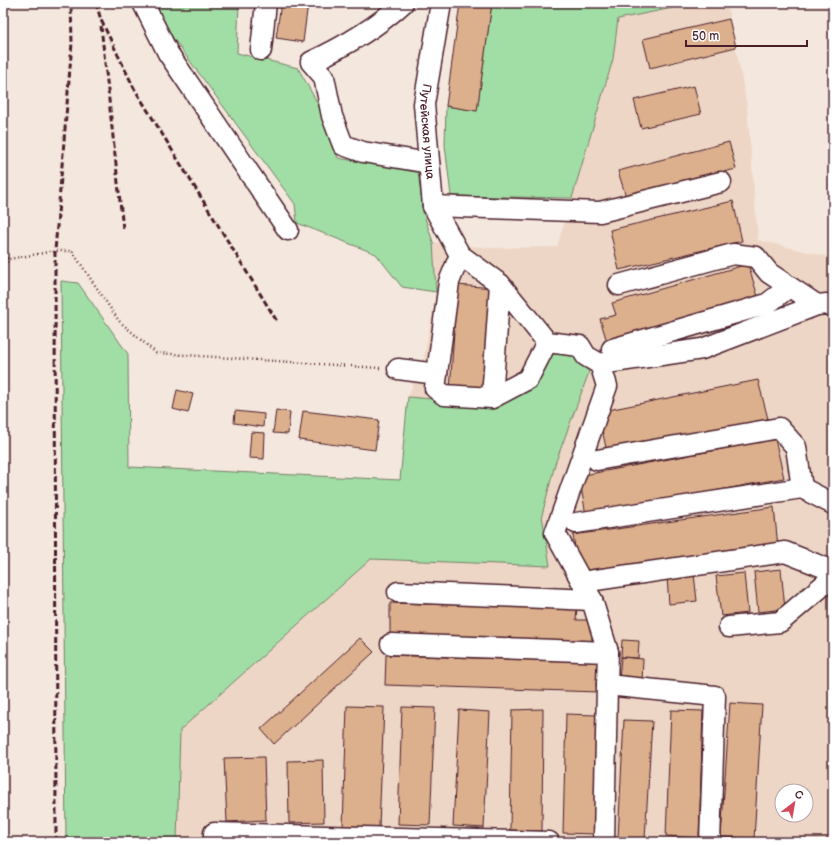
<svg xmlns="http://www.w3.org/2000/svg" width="836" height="845" viewBox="0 0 836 845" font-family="'Balsamiq Sans',sans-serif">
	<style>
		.built { fill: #edd6c5; fill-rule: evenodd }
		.green { fill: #a1dea5; stroke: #767e68 }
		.building { fill: #dcaf8d; stroke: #4a1f2b }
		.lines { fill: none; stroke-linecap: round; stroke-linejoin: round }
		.minor-casing { stroke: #4a1f2b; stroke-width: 23 }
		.path { stroke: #4a1f2b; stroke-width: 2.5; stroke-dasharray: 1 3; stroke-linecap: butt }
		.minor { stroke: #fff; stroke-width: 20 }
		.rail { stroke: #4a1f2b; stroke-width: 3; stroke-dasharray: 6 3; stroke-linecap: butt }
		.labels { text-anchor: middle; stroke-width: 4; stroke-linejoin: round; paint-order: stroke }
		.street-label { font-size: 12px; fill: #4a1f2b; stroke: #fff }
	</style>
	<rect width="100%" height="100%" fill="#f4e7dd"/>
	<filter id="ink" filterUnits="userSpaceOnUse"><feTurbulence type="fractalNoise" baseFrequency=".025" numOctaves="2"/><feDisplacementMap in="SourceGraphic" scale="8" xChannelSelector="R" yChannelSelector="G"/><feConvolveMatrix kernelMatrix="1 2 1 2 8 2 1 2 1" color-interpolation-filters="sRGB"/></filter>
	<g filter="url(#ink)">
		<path class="built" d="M694,3H727L747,106L758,240L833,258V842H177L180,730L371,559L550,566L542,515L555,464L481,403L408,397L424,358L436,292L433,242L491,248L557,247L613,59L618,18ZM782,791H806V815H782Z"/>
		<path class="green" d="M157,3H239L237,53L298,68L318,104L338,158L418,172L423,212L433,242L436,292L402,287L376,254L297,223L295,204L165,27Z
			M492,3H681L682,6L618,19L613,59L572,198L451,196L445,145L446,106L477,111Z
			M61,281L78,283L128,354L129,467L400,480L408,397L481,403L551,353L576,356L589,372L555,464L542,515L550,566L371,559L180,730L177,842H66Z"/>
		<path class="building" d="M281,3H308L303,42L276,38Z
			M460,3H492L477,111L446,106Z
			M729,19L736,47L650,68L643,39Z
			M694,86L701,114L641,128L634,100Z
			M729,142L736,169L626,197L618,171Z
			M733,201L742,241L619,270L610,230Z
			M748,264L759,300L608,345L600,319L616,315L612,303Z
			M457,285L494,288L487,394L450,391Z
			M833,338V354L828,340Z
			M758,380L768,419L607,452L598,412Z
			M177,390L193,394L188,413L173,409Z
			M276,410L290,412L288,434L273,433Z
			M235,411L264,414L263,427L234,423Z
			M303,411L379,420L375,450L299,440Z
			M251,432L265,433L264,459L249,458Z
			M775,439L784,478L586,515L579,476Z
			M774,507L778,547L579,571L573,535Z
			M781,569L785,609L758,612L754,572Z
			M744,573L748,613L721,616L716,576Z
			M694,574L697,601L669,604L667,577Z
			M390,603L577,608L576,620H592V642L390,636Z
			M360,638L374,652L274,744L261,729Z
			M622,640L639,641L638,658L621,657Z
			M386,655L599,662L598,692L385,685Z
			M621,657L643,659L642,682L619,680Z
			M730,703L762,705L754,839L721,837Z
			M347,706L384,707L379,827L343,826Z
			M402,707L435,708L430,825L398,824Z
			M543,709L542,831L510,830L512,710Z
			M459,710L490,712L484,828L453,826Z
			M671,710L703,711L699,838L666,836Z
			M566,714L596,715L594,834L563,833Z
			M624,720L652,721L645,839L618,838Z
			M264,757L266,820L227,822L224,758Z
			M323,760L324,822L289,823L288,761Z"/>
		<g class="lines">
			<defs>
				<g id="minor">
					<path d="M143,3L168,53L288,230"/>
					<path d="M403,3C377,27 343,47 311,62L324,77L332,116L343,145L363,152L429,163"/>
					<path id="s1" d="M441,3L424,104L433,206L460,255"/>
					<path d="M261,50L266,3"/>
					<path d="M433,206L600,212L721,182"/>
					<path d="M500,284L547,342L580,346L586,356L600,364L607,386L555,533L582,582"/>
					<path d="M619,285L733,254L756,257L769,273L817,305"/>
					<path d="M612,349L767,304L789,287"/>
					<path d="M600,364L702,349L817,305L827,304L833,307"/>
					<path d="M398,369L437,374L449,282L460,255L500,284L492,398"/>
					<path d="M437,374L435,388L444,395L492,398L528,379L547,342"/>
					<path d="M597,460L779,428L796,447L802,488"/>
					<path d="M576,523L802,488L833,504"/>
					<path d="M398,592L592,600L608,652"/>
					<path d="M592,600L582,582L785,552L833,571"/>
					<path d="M729,627L780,622L833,577"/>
					<path d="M391,644L608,652L607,685L715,696L710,842"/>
					<path d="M214,842V833L549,842"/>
					<path d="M604,842L607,685"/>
				</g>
			</defs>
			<use href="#minor" class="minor-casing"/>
			<path class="path" d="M3,257L9,259
				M3,269L9,259L55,251H72L119,321L156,353L380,368"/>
			<use href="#minor" class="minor"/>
			<path class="rail" d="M96,3L101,20L134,88L278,323
				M101,26L123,229
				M56,842L55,251L72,43L71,3"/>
		</g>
	</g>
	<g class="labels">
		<g class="street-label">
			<text dy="4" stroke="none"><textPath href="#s1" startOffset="130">Путейская улица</textPath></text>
		</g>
	</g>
	<rect width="836" height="845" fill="none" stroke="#fff" stroke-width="16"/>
	<rect x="8" y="8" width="820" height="829" fill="none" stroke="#4a1f2b" stroke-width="1.5" filter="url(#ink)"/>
	<g transform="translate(794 803) rotate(31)"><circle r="19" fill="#ffffff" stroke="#b7a5aa"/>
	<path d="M0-3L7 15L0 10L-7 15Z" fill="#d1495b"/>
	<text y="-6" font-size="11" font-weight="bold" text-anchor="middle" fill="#4a1f2b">С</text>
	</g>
	<path d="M686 40v6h121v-6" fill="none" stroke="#4a1f2b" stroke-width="2"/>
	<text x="692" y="40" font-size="12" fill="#4a1f2b" stroke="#ffffff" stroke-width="3" paint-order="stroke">50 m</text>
</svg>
